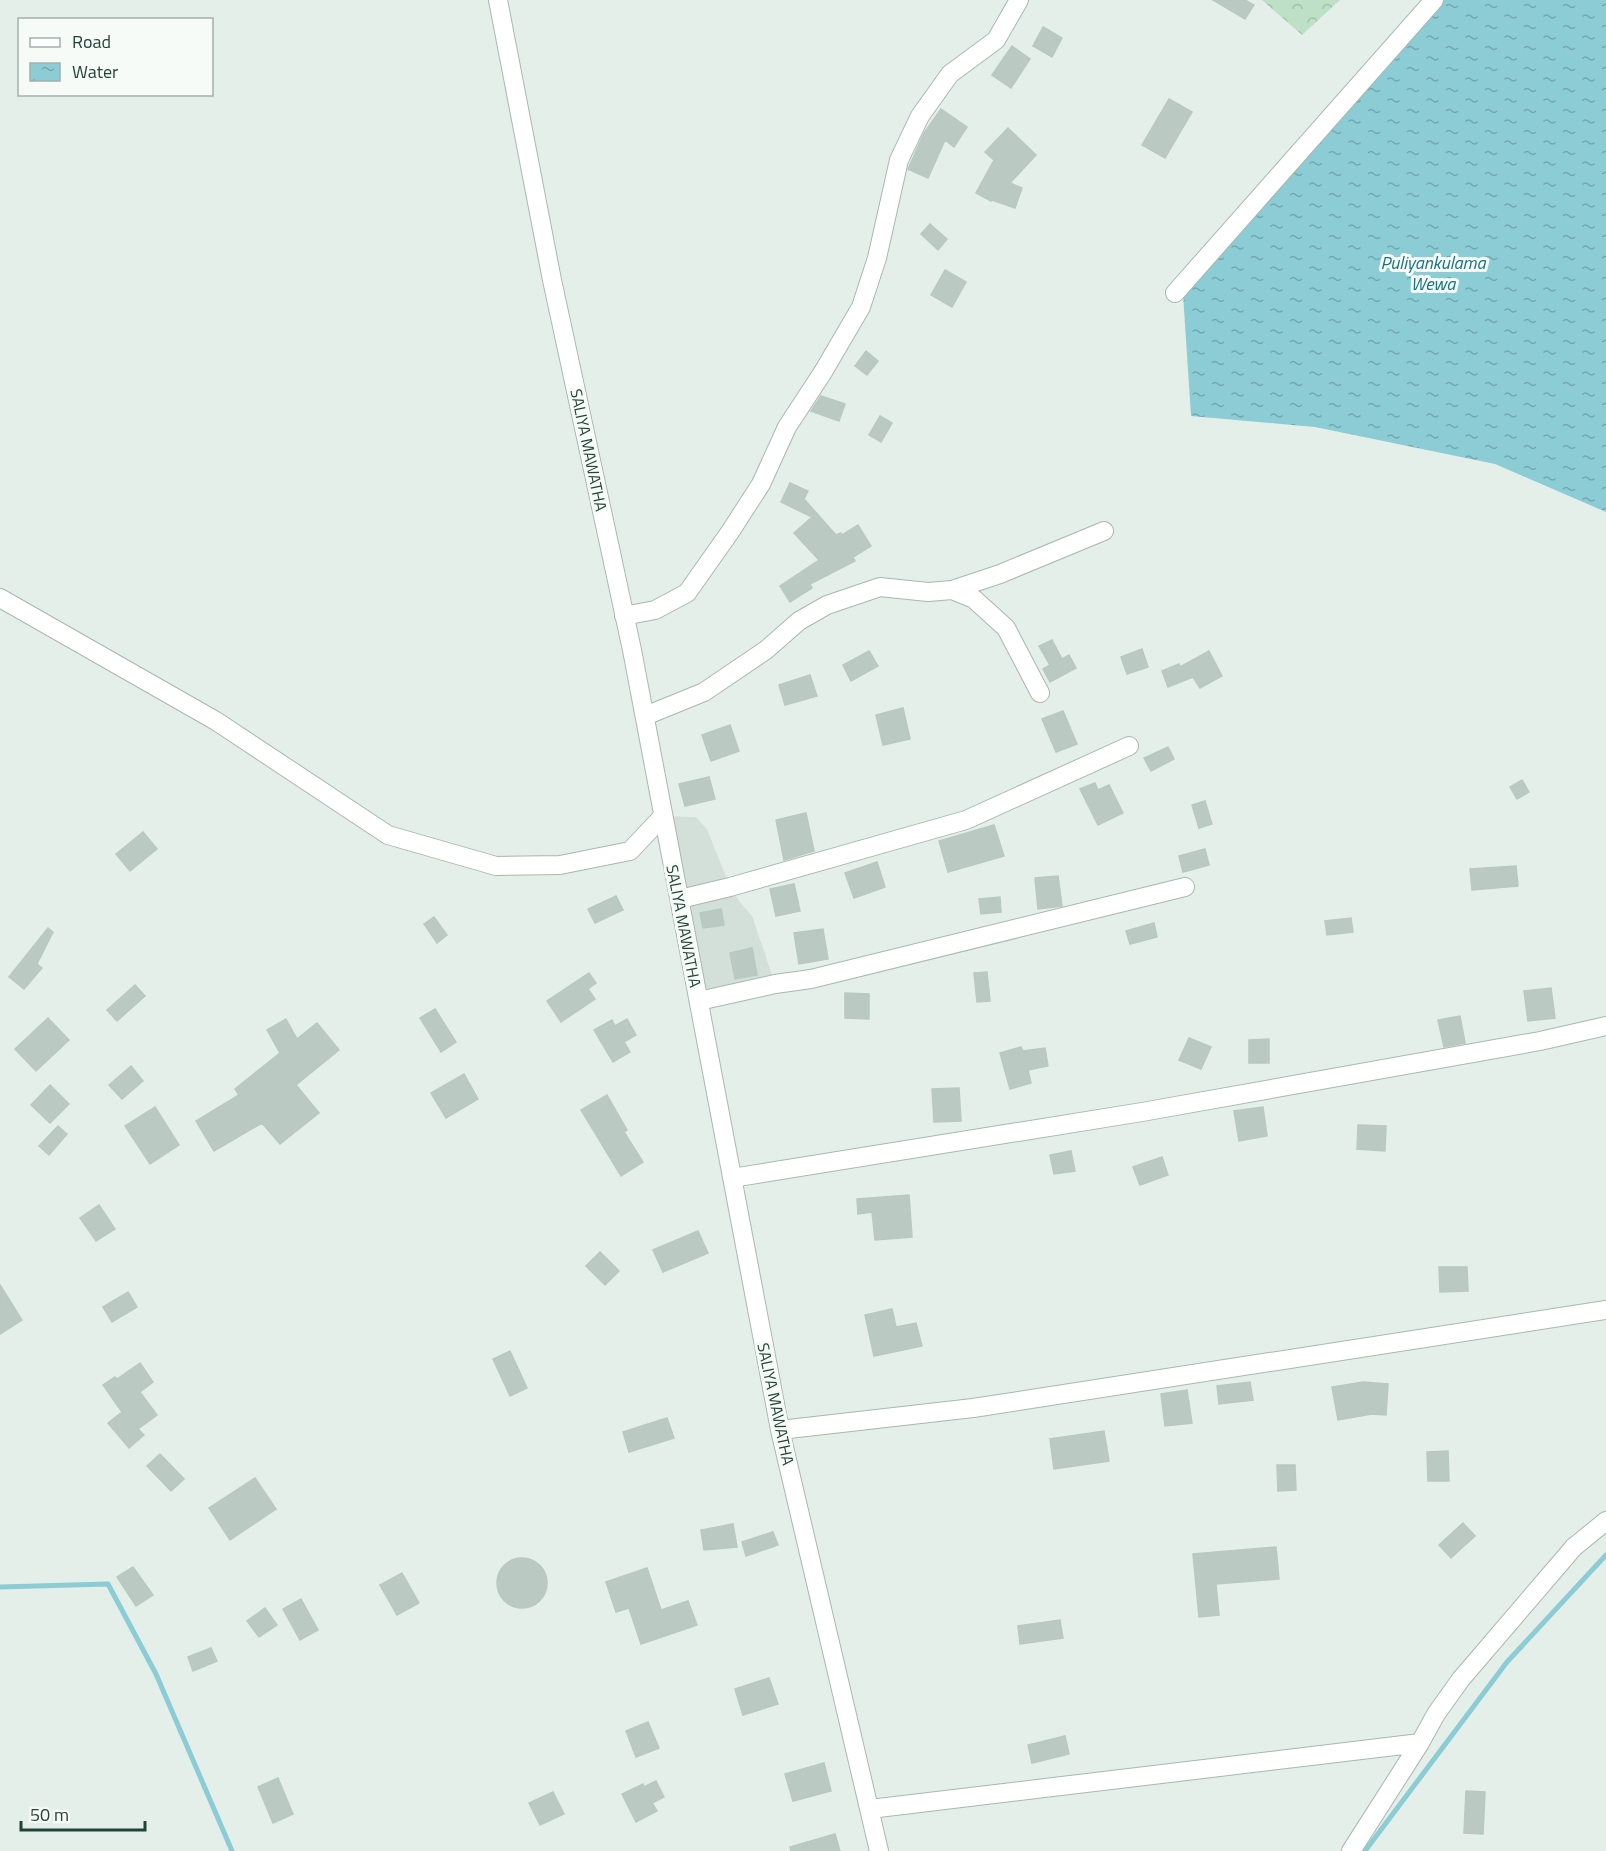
<svg xmlns="http://www.w3.org/2000/svg" width="1606" height="1851" viewBox="0 0 1606 1851" font-family="'Titillium Web',sans-serif">
	<style>
		.built { fill: #d3dfd9 }
		.forest { fill: url(#forest-crowns) }
		.water { fill: url(#water-ripples) }
		.lines { fill: none; stroke-linecap: round; stroke-linejoin: round }
		.stream { stroke: #8cccd5; stroke-width: 5 }
		.building { fill: #bacac3; stroke: #b7c9c1; stroke-width: 1.5 }
		.minor-casing { stroke: #a7b8b1; stroke-width: 20 }
		.minor { stroke: #fff; stroke-width: 18 }
		.labels { text-anchor: middle; stroke-width: 6; stroke-linejoin: round; paint-order: stroke }
		.street-label { font-size: 16px; fill: #234239; stroke: #f6fbf8 }
		.water-label { font-size: 18px; font-style: italic; fill: #1a7381; stroke: #f6fbf8 }
	</style>
	<defs>
		<pattern id="forest-crowns" width="20" height="18" patternUnits="userSpaceOnUse" patternTransform="scale(1.5)"><rect width="20" height="18" fill="#bde0c6"/><path d="M2 6a3 3 0 1 1 6 0M12 15a3 3 0 1 1 6 0" fill="none" stroke="#a2c1ab"/></pattern>
		<pattern id="water-ripples" width="26" height="14" patternUnits="userSpaceOnUse" patternTransform="scale(1.5)"><rect width="26" height="14" fill="#8cccd5"/><path d="M2 4q2-2 4 0t4 0M15 11q2-2 4 0t4 0" fill="none" stroke="#72a7ae"/></pattern>
	</defs>
	<rect width="100%" height="100%" fill="#e5efea"/>
	<path class="built" d="M663,816L696,817L707,829L730,887L739,901L752,916L775,984L699,1001Z"/>
	<path class="forest" d="M1262,0H1340L1302,35Z"/>
	<path class="water" d="M1443,0H1606V512L1495,464L1315,427L1191,416L1183,294Z"/>
	<g class="lines">
		<path class="stream" d="M0,1587L108,1584L156,1674L232,1851
			M1365,1851L1507,1662L1606,1555"/>
	</g>
	<path class="building" d="M1213,0H1245L1254,5L1245,19Z
		M1043,27L1062,38L1052,57L1033,46Z
		M1012,46L1030,59L1011,88L992,75Z
		M1169,99L1192,112L1165,158L1142,145Z
		M941,109L967,127L954,147L945,140L928,178L908,169L924,133Z
		M1008,128L1036,155L1010,183L1022,188L1015,208L992,200L991,201L976,193L994,160L985,152Z
		M930,224L947,239L938,250L921,234Z
		M945,270L966,282L952,307L931,295Z
		M866,351L878,361L867,375L855,366Z
		M821,396L845,404L839,421L811,411Z
		M880,416L892,423L881,442L869,435Z
		M790,483L808,491L804,499L836,535L841,533L842,535L858,525L871,546L853,557L855,561L810,584L812,588L790,602L780,586L819,560L794,533L812,517L781,502Z
		M1052,640L1062,659L1069,655L1076,668L1050,682L1043,669L1050,665L1039,646Z
		M1142,649L1148,667L1127,674L1121,657Z
		M869,651L878,666L851,681L843,665Z
		M1209,651L1222,676L1200,688L1193,677L1168,687L1162,671L1179,664L1180,667Z
		M810,675L817,696L785,705L779,685Z
		M903,708L910,739L883,745L876,715Z
		M1063,711L1077,744L1056,752L1042,719Z
		M730,725L739,751L711,761L702,735Z
		M1168,747L1174,759L1151,771L1144,758Z
		M709,777L715,799L685,806L679,784Z
		M1522,780L1529,792L1517,799L1510,787Z
		M1095,783L1098,790L1109,785L1123,813L1098,825L1080,789Z
		M1205,801L1212,824L1199,828L1192,805Z
		M806,813L814,851L784,860L776,820Z
		M994,825L1004,856L948,872L939,841Z
		M143,832L157,849L130,871L116,854Z
		M1205,849L1209,865L1183,872L1179,856Z
		M877,862L885,887L854,898L845,873Z
		M1516,866L1518,886L1472,890L1470,869Z
		M1058,876L1062,906L1038,909L1035,878Z
		M794,884L800,911L776,916L770,889Z
		M616,896L623,910L595,923L588,909Z
		M1000,897L1001,912L981,914L979,899Z
		M721,909L724,925L703,928L700,913Z
		M434,917L447,935L437,943L424,924Z
		M1351,918L1353,932L1327,935L1325,921Z
		M1154,923L1157,937L1130,944L1126,931Z
		M48,928L53,932L37,964L42,968L24,989L9,977Z
		M823,929L828,959L799,964L794,933Z
		M752,948L757,975L735,979L730,953Z
		M987,972L990,1001L977,1002L974,973Z
		M589,973L596,983L588,989L595,999L561,1022L547,1001Z
		M135,985L145,996L117,1021L107,1010Z
		M1551,988L1555,1018L1528,1021L1524,991Z
		M845,993L869,994V1019L845,1018Z
		M435,1009L456,1042L441,1052L420,1018Z
		M1460,1016L1465,1043L1444,1047L1438,1020Z
		M48,1018L69,1040L36,1071L15,1049Z
		M286,1019L297,1039L317,1023L339,1050L296,1085L319,1113L280,1144L262,1123L214,1151L196,1121L239,1095L235,1089L280,1053L267,1030Z
		M627,1019L636,1035L624,1042L630,1052L613,1062L594,1030L612,1020L615,1026Z
		M1189,1038L1211,1047L1201,1069L1179,1060Z
		M1269,1039V1063H1249V1040Z
		M1021,1047L1023,1051L1045,1048L1048,1066L1028,1070L1031,1083L1010,1089L1000,1053Z
		M131,1066L143,1081L122,1099L109,1085Z
		M464,1074L478,1099L446,1118L431,1093Z
		M50,1085L69,1104L50,1123L31,1105Z
		M959,1088L961,1121L934,1122L932,1089Z
		M607,1095L627,1130L624,1132L643,1162L621,1176L581,1110Z
		M155,1107L179,1145L150,1164L125,1126Z
		M1263,1107L1267,1136L1239,1141L1234,1111Z
		M1358,1125L1386,1126L1385,1151L1357,1149Z
		M58,1126L67,1134L49,1155L39,1146Z
		M1071,1151L1075,1171L1054,1174L1050,1155Z
		M1162,1157L1168,1175L1140,1185L1133,1167Z
		M909,1195L912,1237L875,1240L872,1212L858,1214L857,1199Z
		M99,1205L115,1229L96,1241L80,1218Z
		M698,1231L708,1253L663,1272L653,1250Z
		M600,1252L619,1271L605,1285L586,1266Z
		M1439,1267H1467L1468,1291L1440,1292Z
		M0,1285L22,1320L0,1334Z
		M128,1292L137,1307L112,1322L103,1307Z
		M892,1309L896,1327L916,1323L922,1346L874,1356L865,1315Z
		M510,1351L527,1388L510,1396L493,1359Z
		M140,1363L153,1382L140,1392L157,1415L138,1429L144,1435L129,1448L108,1423L122,1412L103,1385L115,1377L117,1379Z
		M1250,1382L1253,1400L1219,1404L1217,1386Z
		M1363,1382L1388,1384L1386,1415L1372,1414L1338,1420L1332,1387Z
		M1187,1390L1192,1423L1165,1426L1161,1394Z
		M667,1418L674,1438L629,1452L623,1432Z
		M1104,1431L1109,1461L1054,1469L1050,1439Z
		M1448,1451L1449,1481H1428L1427,1452Z
		M160,1454L184,1479L171,1491L147,1466Z
		M1277,1465H1295L1296,1490L1278,1491Z
		M255,1478L276,1509L230,1540L209,1508Z
		M1463,1523L1475,1536L1451,1558L1439,1545Z
		M733,1524L737,1547L704,1550L701,1530Z
		M773,1532L778,1545L746,1556L742,1542Z
		M1276,1547L1279,1579L1216,1584L1219,1615L1199,1617L1193,1554Z
		M497 1583a25 25 0 1 1 50 0a25 25 0 1 1-50 0Z
		M133,1567L153,1595L136,1606L117,1577Z
		M647,1568L661,1610L688,1601L697,1625L641,1644L629,1608L616,1612L606,1582Z
		M402,1573L419,1603L397,1615L380,1585Z
		M301,1599L318,1630L300,1640L283,1609Z
		M265,1608L277,1625L259,1637L247,1621Z
		M1060,1620L1063,1638L1020,1644L1018,1626Z
		M211,1648L217,1661L193,1671L188,1657Z
		M769,1678L778,1704L743,1715L735,1689Z
		M648,1722L659,1748L636,1757L626,1731Z
		M1065,1736L1069,1754L1032,1763L1028,1745Z
		M824,1763L831,1791L793,1801L785,1774Z
		M278,1778L293,1814L273,1823L258,1787Z
		M656,1781L664,1797L652,1803L657,1811L636,1822L622,1794L643,1784L644,1787Z
		M1466,1791L1485,1792L1483,1834L1464,1833Z
		M553,1792L564,1814L540,1825L529,1803Z
		M835,1834L840,1851H791L790,1847Z"/>
	<g class="lines">
		<defs>
			<path id="minor" d="M498,0L552,280L632,650L780,1430L879,1851
				M1175,293L1434,0
				M952,590L974,599L1006,628L1040,693
				M0,598L216,721L388,835L496,866L560,865L630,851L663,816
				M624,616L655,610L687,593L730,532L761,484L787,427L823,372L861,307L877,258L899,160L920,116L950,74L996,40L1019,0
				M645,716L704,692L766,650L799,621L827,605L880,587L928,592L952,590L1000,574L1104,531
				M680,899L730,887L966,820L1129,746
				M699,1001L775,984L811,979L1185,887
				M732,1178L1142,1112L1540,1041L1606,1026
				M780,1430L973,1408L1606,1310
				M870,1809L1420,1743
				M1351,1851L1420,1743L1436,1714L1461,1679L1574,1547L1606,1521"/>
		</defs>
		<use href="#minor" class="minor-casing"/>
		<use href="#minor" class="minor"/>
	</g>
	<g class="labels">
		<g class="street-label">
			<text transform="translate(589 450) rotate(78)" y="6">SALIYA MAWATHA</text>
			<text transform="translate(684 926) rotate(79)" y="6">SALIYA MAWATHA</text>
			<text transform="translate(776 1404) rotate(78)" y="6">SALIYA MAWATHA</text>
		</g>
		<g class="water-label">
			<text x="1433" y="269">Puliyankulama<tspan x="1433" dy="21">Wewa</tspan></text>
		</g>
	</g>
	<rect x="18" y="18" width="195" height="78" fill="#f6fbf8" stroke="#a2b1ac" stroke-width="1.5"/>
	<rect x="30" y="38" width="30" height="9" fill="#ffffff" stroke="#a2b1ac" stroke-width="1.5"/>
	<text x="72" y="48" font-size="18" fill="#234239">Road</text>
	<rect x="30" y="63" width="30" height="18" fill="url(#water-ripples)" stroke="#a2b1ac" stroke-width="1.5"/>
	<text x="72" y="78" font-size="18" fill="#234239">Water</text>
	<path d="M21 1821v9h124v-9" fill="none" stroke="#234239" stroke-width="3"/>
	<text x="30" y="1821" font-size="18" fill="#234239" stroke="#f6fbf8" stroke-width="4.5" paint-order="stroke">50 m</text>
</svg>
